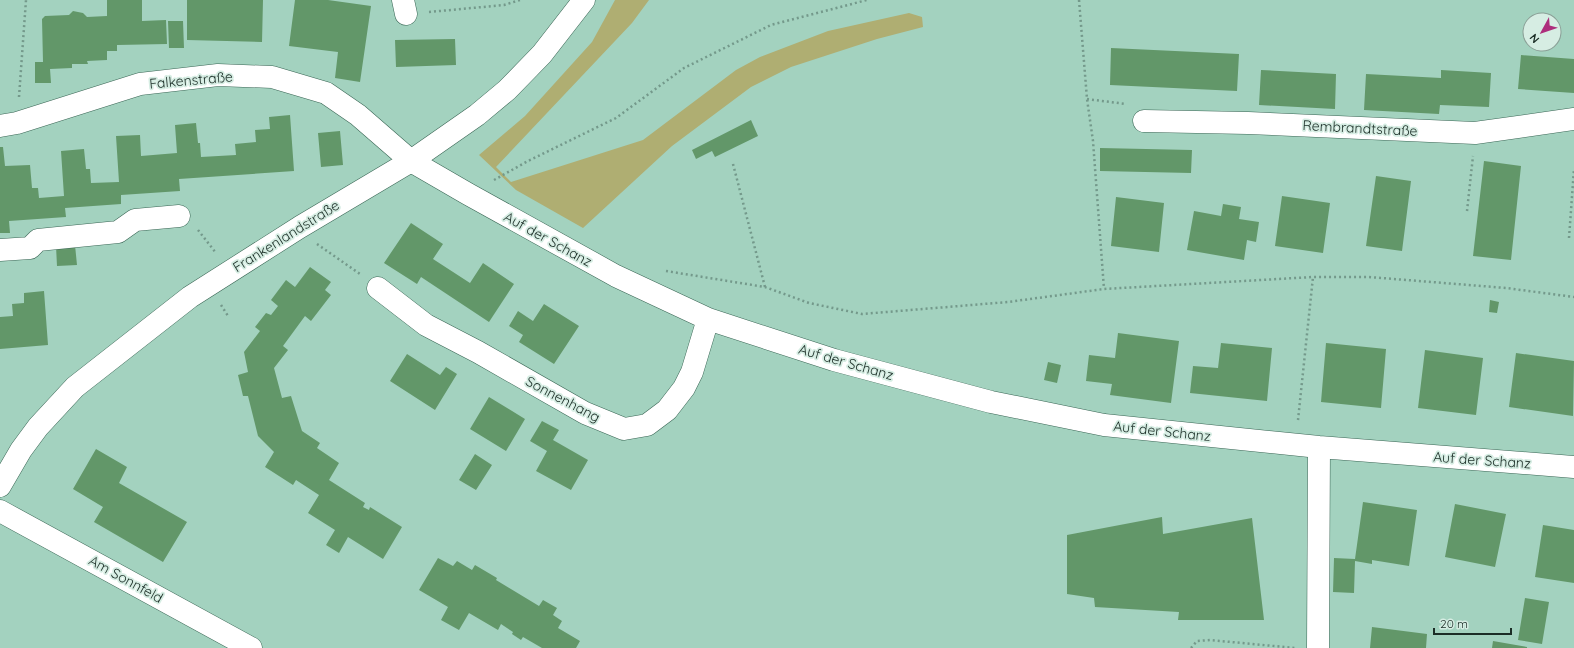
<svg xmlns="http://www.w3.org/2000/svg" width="1574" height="648" viewBox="0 0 1574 648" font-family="Quicksand,sans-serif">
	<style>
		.green { fill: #afae72 }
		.building { fill: #629769 }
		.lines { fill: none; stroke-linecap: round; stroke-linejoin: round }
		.minor-casing { stroke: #3a6655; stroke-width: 23 }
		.path { stroke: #74998b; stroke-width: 2.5; stroke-dasharray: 2 3; stroke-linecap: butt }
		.minor { stroke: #fff; stroke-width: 22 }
		.labels { text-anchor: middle; stroke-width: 3.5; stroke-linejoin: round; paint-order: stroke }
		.street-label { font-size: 14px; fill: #1b2d26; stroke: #d6ede3 }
	</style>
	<rect width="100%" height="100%" fill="#a3d2bf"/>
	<path class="green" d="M615,0H649L632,23L496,167L511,182L643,140L736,70L760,57L828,31L909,13L922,17L923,27L877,39L791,67L751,87L672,146L583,228L516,190L479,155L525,116L592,42Z"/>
	<path class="building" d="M107,0H142V21L166,20L167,44L117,45V51H107V60L87,61L88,64H72V68L50,69L51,83H35V62H43L42,19L45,16L69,15L73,11L83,13L87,17L107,16Z
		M187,0H263L262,42L187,40Z
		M295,0H328L371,6L360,82L335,78L338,52L289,46Z
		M168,21H183L184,48H169Z
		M455,39L456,65L396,67L395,40Z
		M1111,48L1239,54L1237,91L1110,85Z
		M1521,55L1574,59V93L1518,89Z
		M1261,70L1336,74L1335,109L1259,105Z
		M1441,70L1491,73L1489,107L1440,105L1439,114L1364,110L1366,74L1441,78Z
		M290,115L294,171L179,179L180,191L121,195V204L65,208L66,217L9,221L10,233H0V147H3L5,166L30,165L32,188H38L39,198L64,196L61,151L84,149L86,169H90L91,183L119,182L116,136L140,135L141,156L177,153L175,125L196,123L198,143H200L201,157L236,155L235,144L256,142L255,130L270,129L269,117Z
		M751,120L758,136L715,157L712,151L696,159L692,150Z
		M340,131L343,165L321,167L318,133Z
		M1100,148L1192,150L1191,173L1100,171Z
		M1484,161L1521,166L1511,260L1473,256Z
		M1376,176L1411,181L1402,251L1366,246Z
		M1282,196L1330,203L1323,253L1275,246Z
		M1116,197L1164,203L1159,252L1111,246Z
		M1223,204L1241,207L1239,219L1259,222L1256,242L1247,240L1244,260L1187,250L1194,211L1221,216Z
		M411,223L443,244L433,259L470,283L483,263L514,284L489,322L421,277L417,284L384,263Z
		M75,245L77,265L57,266L56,246Z
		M310,267L331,282L325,290L331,295L311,321L305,316L283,346L288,350L274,368L282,398L291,396L302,431L320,443L317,448L339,463L329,480L365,503L363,507L369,510L370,507L402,527L383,559L348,537L339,553L326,545L335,530L308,513L319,495L296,480L293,485L265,467L274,452L258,436L248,396H243L238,375L248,372L244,352L260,331L255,327L266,313L271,315L278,306L271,300L286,280L295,287Z
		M44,291L48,345L0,349V317L13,316L12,304L24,303V293Z
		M1490,300L1499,302L1497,313L1489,312Z
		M544,304L579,326L554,364L519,342L523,335L509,326L518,311L533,321Z
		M1118,333L1179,341L1171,403L1110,395L1112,384L1086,381L1089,355L1115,358Z
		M1221,343L1272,348L1267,401L1190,393L1193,366L1218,368Z
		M1326,343L1386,349L1381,408L1321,402Z
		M1425,350L1483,358L1476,415L1418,408Z
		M1516,353L1574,361L1573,416L1509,407Z
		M407,354L440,375L446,367L457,374L435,410L390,381Z
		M1048,362L1061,365L1057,383L1044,380Z
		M489,397L525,419L506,451L470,429Z
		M542,421L559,430L553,440L588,460L571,490L536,471L547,451L530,441Z
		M96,449L127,467L119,483L187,522L163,562L94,522L103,507L73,489Z
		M475,454L492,465L476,490L459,480Z
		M1363,502L1417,510L1409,566L1372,560V564L1355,561L1354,593L1333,592L1334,558L1355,559Z
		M1455,504L1506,514L1495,567L1445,557Z
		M1162,517L1163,534L1252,518L1264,620H1178L1179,612L1095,607L1094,598L1067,594V535Z
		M1543,525L1574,530V583L1535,577Z
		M438,558L453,566L457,561L472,570L475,565L497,578L496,580L539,606L543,600L557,608L553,615L562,621L558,628L580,641L576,648H542L523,637L521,640L512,634L513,632L501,624L498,630L469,613L459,630L441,620L448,607L419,590Z
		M1525,598L1549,602L1542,644L1518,640Z
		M1372,627L1427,634L1426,648H1370Z
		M1493,641L1527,647V648H1492Z"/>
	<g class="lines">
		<defs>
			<path id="minor" d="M403,0L406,14
				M1144,121L1248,123L1475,133L1574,119
				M0,126L17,123L140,84L218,75L272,77L326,93L358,115L411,161L468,194L616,276L708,319L834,360L991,402L1104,425L1319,447L1574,467
				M0,250L30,248L38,240L118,232L135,220L179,216
				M378,288L426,325L478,352L585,413L624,429L647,425L667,410L684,388L692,372L708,319
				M0,486L21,450L38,427L75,387L190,297L300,227L411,161L477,115L507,90L542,54L584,0
				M0,511L251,648
				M1318,648L1319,447"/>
		</defs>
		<use href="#minor" class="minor-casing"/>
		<path class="path" d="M1079,0L1087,99L1093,141L1104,289
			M429,12L504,5L520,0
			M19,97L26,0
			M1087,99L1126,104
			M733,164L765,287
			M494,180L528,161L616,118L684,68L771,25L867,0
			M1467,211L1473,156
			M198,230L216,253
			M1569,238L1574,169
			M317,244L360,274
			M666,271L765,287L809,303L862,314L1008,302L1104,289L1313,277H1369L1506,288L1574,297
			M221,305L228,316
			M1298,420L1313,277
			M1191,648L1197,641L1210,640L1295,648"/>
		<use href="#minor" class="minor"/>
	</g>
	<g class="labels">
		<g class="street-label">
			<text transform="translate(191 80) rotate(-5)" y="5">Falkenstraße</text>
			<text transform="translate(1360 128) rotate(3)" y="5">Rembrandtstraße</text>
			<text transform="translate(286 236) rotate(-32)" y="5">Frankenlandstraße</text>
			<text transform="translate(548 239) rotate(29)" y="5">Auf der Schanz</text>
			<text transform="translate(846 362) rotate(16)" y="5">Auf der Schanz</text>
			<text transform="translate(563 399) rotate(28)" y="5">Sonnenhang</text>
			<text transform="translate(1162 431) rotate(6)" y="5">Auf der Schanz</text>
			<text transform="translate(1482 460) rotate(4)" y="5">Auf der Schanz</text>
			<text transform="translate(126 579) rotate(29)" y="5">Am Sonnfeld</text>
		</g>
	</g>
	<g transform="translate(1542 32) rotate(230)"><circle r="19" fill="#d6ede3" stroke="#8ba097"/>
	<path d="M0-3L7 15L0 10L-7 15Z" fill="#ad2e7c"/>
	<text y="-6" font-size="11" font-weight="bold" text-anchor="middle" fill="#1b2d26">N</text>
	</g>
	<path d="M1434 628v6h77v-6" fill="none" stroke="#1b2d26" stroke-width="2"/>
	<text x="1440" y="628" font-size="12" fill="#1b2d26" stroke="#d6ede3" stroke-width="3" paint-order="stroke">20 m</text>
</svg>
